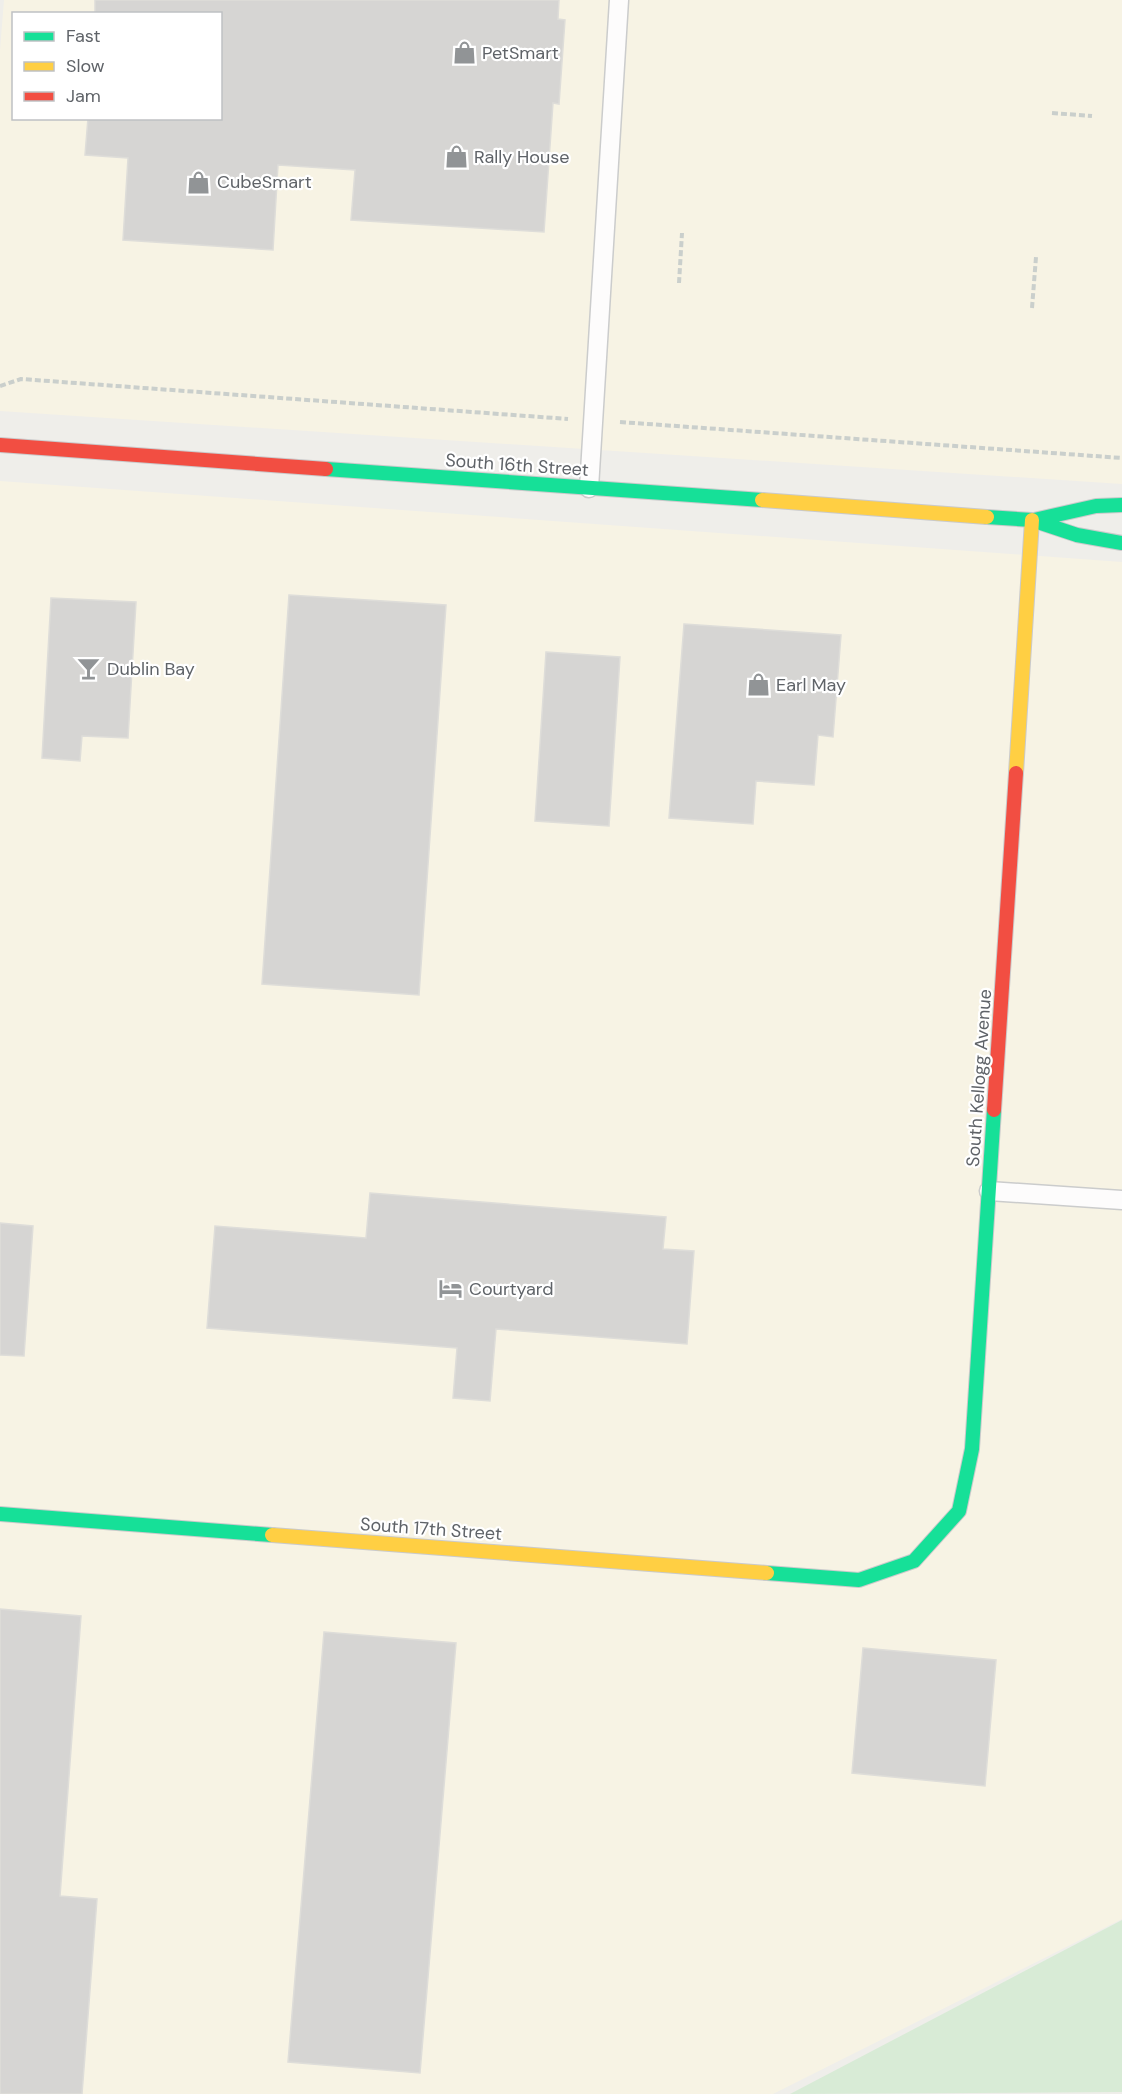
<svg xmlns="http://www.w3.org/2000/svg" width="1122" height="2094" viewBox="0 0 1122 2094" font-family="'DM Sans',sans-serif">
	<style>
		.commercial { fill: #f7f3e4; fill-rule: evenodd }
		.green { fill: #d8ebd6 }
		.building { fill: #d6d5d3; stroke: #deddd9; stroke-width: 1.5 }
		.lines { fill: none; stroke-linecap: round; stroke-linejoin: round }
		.lane-casing { stroke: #cbcccc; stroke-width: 21 }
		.fast-casing { stroke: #cacacb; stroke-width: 16 }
		.slow-casing { stroke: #cacacb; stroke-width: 16 }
		.jam-casing { stroke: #cacacb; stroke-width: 16 }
		.path { stroke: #cacfcc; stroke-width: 4; stroke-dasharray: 6 3; stroke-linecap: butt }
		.lane { stroke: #fdfcfc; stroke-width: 18 }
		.fast { stroke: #16e098; stroke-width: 14 }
		.slow { stroke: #ffcf43; stroke-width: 14 }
		.jam { stroke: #f24e42; stroke-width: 14 }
		.labels { text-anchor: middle; stroke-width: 4.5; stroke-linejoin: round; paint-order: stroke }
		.poi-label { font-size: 18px; fill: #5f6368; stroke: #fff; text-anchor: start }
		.street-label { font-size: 18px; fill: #5f6368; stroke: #fff }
	</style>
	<rect width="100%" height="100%" fill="#efeeea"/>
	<path class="commercial" d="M4,0H1122V484L0,411V50ZM14,14H220V118H14Z
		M0,481L1122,562V1919L773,2094H0Z"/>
	<path class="green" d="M1122,1920V2092L790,2094Z"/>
	<path class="building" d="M95,0H559L558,19L565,20L559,104L553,103L544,232L351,220L355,170L278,165L273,250L123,240L128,158L85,155L88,118H220V14H95Z
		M289,595L446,605L419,995L262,984Z
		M51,598L136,602L128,738L82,736L80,761L42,758Z
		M684,624L841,635L833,737L818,735L814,785L756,781L753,824L669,818Z
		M546,652L620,657L609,826L535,821Z
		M370,1193L666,1217L663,1249L694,1251L687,1344L496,1329L490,1401L453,1398L457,1348L207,1328L215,1226L366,1238Z
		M0,1223L33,1226L24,1356L0,1355Z
		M0,1609L81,1616L60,1896L97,1899L82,2094H0Z
		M324,1632L456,1643L420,2073L288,2062Z
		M863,1648L996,1660L985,1786L852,1773Z"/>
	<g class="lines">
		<defs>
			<path id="lane" d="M589,488L619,0
				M989,1191L1122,1200"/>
			<path id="fast" d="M326,469L762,500
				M987,517L1032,520L1077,535L1122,543
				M1034,520L1096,506L1122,505
				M0,1514L272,1535
				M767,1573L859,1580L914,1561L959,1511L972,1449L994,1110"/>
			<path id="slow" d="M762,500L987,517
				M1016,773L1032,520
				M272,1535L767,1573"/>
			<path id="jam" d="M0,445L326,469
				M994,1110L1016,773"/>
		</defs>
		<use href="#lane" class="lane-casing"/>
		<use href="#fast" class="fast-casing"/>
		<use href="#slow" class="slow-casing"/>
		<use href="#jam" class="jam-casing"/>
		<path class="path" d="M1052,113L1092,116
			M679,283L682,233
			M1032,308L1036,257
			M0,386L21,379L568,419
			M620,422L1122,458"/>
		<use href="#lane" class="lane"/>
		<use href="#fast" class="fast"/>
		<use href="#slow" class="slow"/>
		<use href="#jam" class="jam"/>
	</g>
	<defs>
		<symbol id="shop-bare" viewBox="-9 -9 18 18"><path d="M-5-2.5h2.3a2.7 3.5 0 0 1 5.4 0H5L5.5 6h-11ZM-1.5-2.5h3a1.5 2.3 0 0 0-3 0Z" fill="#919496" stroke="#fff" stroke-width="2.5" paint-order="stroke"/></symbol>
		<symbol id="bar-bare" viewBox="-9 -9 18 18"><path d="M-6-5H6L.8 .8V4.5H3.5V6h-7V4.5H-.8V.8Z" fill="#919496" stroke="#fff" stroke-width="2.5" paint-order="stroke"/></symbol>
		<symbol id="hotel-bare" viewBox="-9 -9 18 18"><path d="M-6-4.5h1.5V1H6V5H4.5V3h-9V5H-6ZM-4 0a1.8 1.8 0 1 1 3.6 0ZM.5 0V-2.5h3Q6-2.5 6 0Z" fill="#919496" stroke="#fff" stroke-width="2.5" paint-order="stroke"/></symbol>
	</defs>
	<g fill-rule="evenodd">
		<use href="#shop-bare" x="448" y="36" width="33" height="33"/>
		<use href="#shop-bare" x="440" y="140" width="33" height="33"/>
		<use href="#shop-bare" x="182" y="166" width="33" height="33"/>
		<use href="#bar-bare" x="72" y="652" width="33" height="33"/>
		<use href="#shop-bare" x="742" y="668" width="33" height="33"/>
		<use href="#hotel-bare" x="434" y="1272" width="33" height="33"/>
	</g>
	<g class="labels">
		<g class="poi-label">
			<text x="482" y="59">PetSmart</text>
			<text x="474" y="163">Rally House</text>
			<text x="217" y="188">CubeSmart</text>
			<text x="107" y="675">Dublin Bay</text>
			<text x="776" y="691">Earl May</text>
			<text x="469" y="1295">Courtyard</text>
		</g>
		<g class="street-label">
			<text transform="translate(517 465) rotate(4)" y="6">South 16th Street</text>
			<text transform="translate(979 1078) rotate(-86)" y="6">South Kellogg Avenue</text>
			<text transform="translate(431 1529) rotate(4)" y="6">South 17th Street</text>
		</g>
	</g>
	<rect x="12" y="12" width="210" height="108" fill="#ffffff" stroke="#bfc1c3" stroke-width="1.5"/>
	<rect x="24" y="32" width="30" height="9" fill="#16e098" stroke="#bfc1c3" stroke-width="1.5"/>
	<text x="66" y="42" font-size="18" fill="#5f6368">Fast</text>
	<rect x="24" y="62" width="30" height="9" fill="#ffcf43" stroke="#bfc1c3" stroke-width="1.5"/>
	<text x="66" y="72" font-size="18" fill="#5f6368">Slow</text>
	<rect x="24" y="92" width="30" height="9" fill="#f24e42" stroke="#bfc1c3" stroke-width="1.5"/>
	<text x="66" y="102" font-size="18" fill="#5f6368">Jam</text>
</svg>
